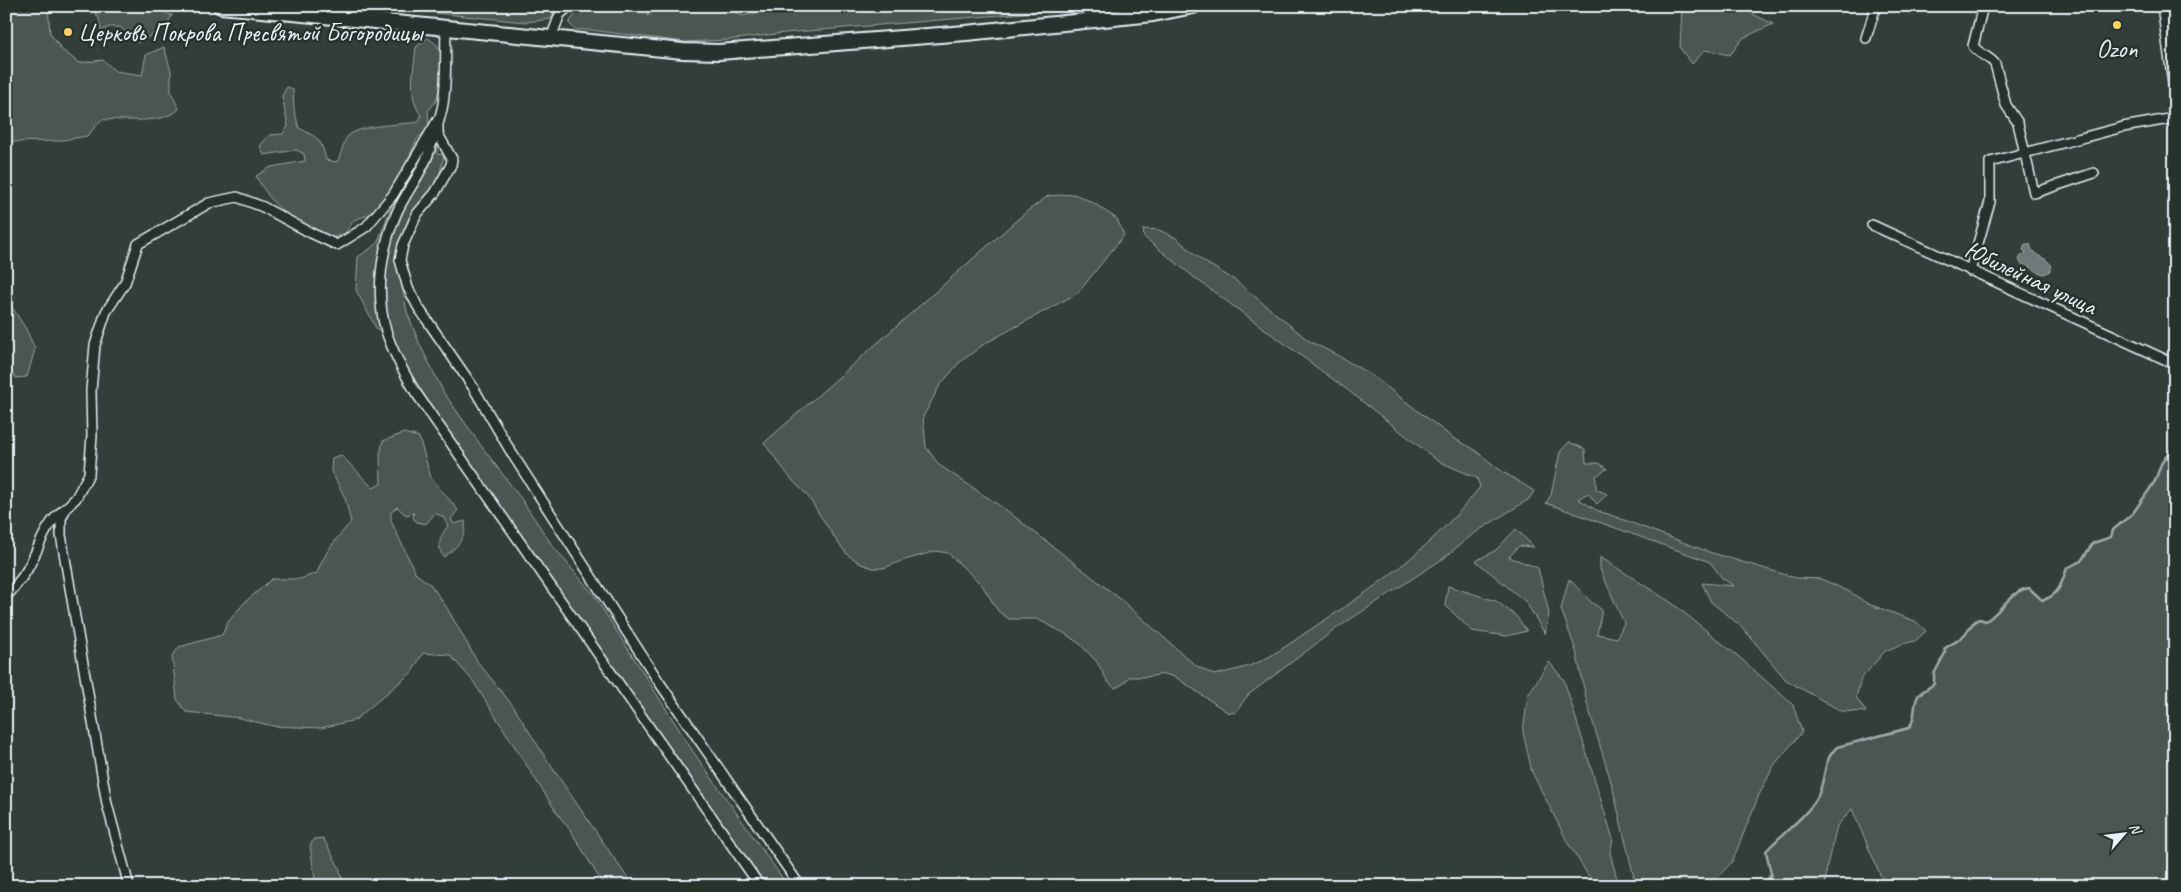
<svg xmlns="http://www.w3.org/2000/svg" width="2181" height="892" viewBox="0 0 2181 892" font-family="Caveat,sans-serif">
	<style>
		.green { fill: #495651; stroke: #98a4a4 }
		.water { fill: #6d7978; stroke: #9ea9ab }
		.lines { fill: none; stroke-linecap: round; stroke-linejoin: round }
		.stream { stroke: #9ea9ab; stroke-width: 2.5 }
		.minor-casing { stroke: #e8f1f8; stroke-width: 12 }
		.primary-casing { stroke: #e8f1f8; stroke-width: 18 }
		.minor { stroke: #26332d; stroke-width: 9 }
		.primary { stroke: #26332d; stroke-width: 14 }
		.poi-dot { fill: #ffd166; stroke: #26332d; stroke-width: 2 }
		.labels { text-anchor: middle; stroke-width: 5; stroke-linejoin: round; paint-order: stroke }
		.poi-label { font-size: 25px; fill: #e8f1f8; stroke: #26332d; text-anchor: start }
		.street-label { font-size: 25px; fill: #e8f1f8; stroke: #26332d }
	</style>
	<rect width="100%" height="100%" fill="#323e39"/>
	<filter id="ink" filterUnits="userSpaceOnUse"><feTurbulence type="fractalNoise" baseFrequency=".02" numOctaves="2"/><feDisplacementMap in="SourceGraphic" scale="10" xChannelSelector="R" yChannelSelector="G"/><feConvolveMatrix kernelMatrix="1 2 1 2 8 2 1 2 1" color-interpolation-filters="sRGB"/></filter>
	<g filter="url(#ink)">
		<path class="green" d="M6,6H48L50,33L61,49L79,63L103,60L115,71L142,75L146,55L164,47L171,71V92L179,109C160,126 125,118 101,120L87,136L57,141L6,142Z
			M98,6L158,11L172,15L166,27L138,43L120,27H109L101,31L99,18L93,10Z
			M366,6H553L556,8L551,19L525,22Z
			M647,6L649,7L647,16L665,6H725L742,16L755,13L765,6H1109L784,33L728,40L685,42L590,30H575L569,23L575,14L586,9Z
			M1682,6H1730L1747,11L1773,24L1743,38L1730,55L1705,50L1692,64L1680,48Z
			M428,38L437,45L442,56V76L436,101L428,111L429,128L417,139L402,174L390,194L373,213L354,220L345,233L333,238C296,223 276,213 256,176L271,167L305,161L304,154L296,150L264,155L260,146L269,135L283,134L288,126L282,96L287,87L293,89L294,109L299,128C318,138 321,138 326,160L337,162C341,155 343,143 347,137C359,124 401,125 419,122L421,115C407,97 414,69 416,47Z
			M437,139V154L444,155L439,177L410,236L401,280L407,312L420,345L444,393L482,447L522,500L552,545L593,594L694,753L788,886H765L677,757L488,491L403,363L394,341L376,328L356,290L358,257L377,244L391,207L428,142Z
			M1074,194L1092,202L1117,219L1124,235L1078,293L984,344L959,363L940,385L923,417L926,447L939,465L1006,510L1119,598L1195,665L1214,675C1230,671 1247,668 1261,661C1283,650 1304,633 1325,620C1386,580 1434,545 1480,487L1477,478L1438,461L1349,391L1195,278L1144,237L1143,229L1159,230L1176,238L1203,261L1236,281L1309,341L1337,355L1374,377L1453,438L1472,448L1500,470L1534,491L1529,499L1473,534L1444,558L1337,628L1248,695L1235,713L1227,712L1177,678L1165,674L1146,677H1129L1123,684L1115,688L1108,682L1097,662L1080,644L1064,633L1037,619H1009L998,611L982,585L948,553L936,551L901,561L884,568H873L861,564L848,555L838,543L807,495L792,480L764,443L1026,212L1048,196Z
			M6,298L26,329L35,349L27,377L16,378L6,365Z
			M404,433L419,437L431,478L458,510L451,519L454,524L465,521C467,538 457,547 444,557C436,547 440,535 448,526L443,517L435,513L426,524L417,522L413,518L414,513L406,515L397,507L391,512V521L416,574L431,585L447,608L477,661L513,706L549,763L633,886H604L571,831L557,813L473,681L450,655L423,653L412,672L355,720L321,728L273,726L240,718L186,712L177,699L172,656L179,647L222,635L228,622L245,602L272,579H300L317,573C324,553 337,538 351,522L345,498L331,470L332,458L341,455L373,488L381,484L380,454L383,441Z
			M1569,442L1585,449L1586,463H1599L1607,469L1596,476V489L1607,494L1597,504L1588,493L1578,499C1590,505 1594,511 1608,514L1709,552L1796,578L1821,579L1850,592L1868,604L1915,621L1926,631L1915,641L1902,644L1885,651L1861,679L1856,697L1866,712L1841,711L1786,680L1742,627L1711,602L1702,583L1734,586L1722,578L1710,562L1546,503L1551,495L1560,452Z
			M2175,443V886H1885L1852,809L1837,826L1827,865L1825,886H1764L1771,874L1766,851C1781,834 1803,820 1815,801C1827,784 1820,763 1837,747L1909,727C1917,718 1912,707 1918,696C1921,691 1929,689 1934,684V674L1945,653L1944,649C1950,644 1957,642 1962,637C1969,631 1970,623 1979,619L1986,621C2001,612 2011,590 2029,588L2042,600C2058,597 2062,583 2067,568L2081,561L2093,543L2111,537L2113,530L2133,513L2147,493L2155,481L2161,464Z
			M1516,529L1534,547L1519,546L1509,557L1538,568L1549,613L1545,634L1526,602L1476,561L1496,550Z
			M1600,557L1672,603L1739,657L1793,705L1802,732L1774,765L1759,795L1732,862L1709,886H1636L1612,785L1587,703L1576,651L1561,609L1569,579L1590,601L1602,610L1597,634L1617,638L1624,623L1600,569Z
			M1448,586L1496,601L1516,616L1527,631L1507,636L1472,631L1445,605Z
			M1549,662L1564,680L1613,839L1610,853L1619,886H1595L1568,843L1532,772L1523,732L1528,695Z
			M323,838L339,867L344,886H316L310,846L314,839Z"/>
		<path class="water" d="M2025,244H2030C2033,258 2045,255 2052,266L2049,272L2044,274C2035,272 2031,265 2021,264L2019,259L2022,255L2026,253L2023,250Z"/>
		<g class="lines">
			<path class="stream" d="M1764,886L1771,874L1766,851C1781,834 1803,820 1815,801C1827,784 1820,763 1837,747L1909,728C1917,718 1912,707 1918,696C1921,691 1929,688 1934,684V674L1945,653L1944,649C1950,644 1957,642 1962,637C1969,631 1970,623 1979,619L1986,621C2001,612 2011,590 2029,588L2042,600C2058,597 2062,583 2067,568L2081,561L2093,543L2111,537L2113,530L2133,513L2147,493L2155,481L2161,464L2175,443"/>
			<defs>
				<path id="minor" d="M1983,6L1973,46C1980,55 1989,56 1995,64L2006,105L2018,123L2034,193L2094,173
					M2162,6L2175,97
					M446,28C445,53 447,79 443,104C440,121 433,139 428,155C420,176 406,192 397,212C381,248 375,293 386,331C393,353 404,373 416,393L760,886
					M551,38L560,14L570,6
					M1866,38L1876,6
					M438,126V134L452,159L451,165L435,193L417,214L403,245L400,260L408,288L418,307L473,387L511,452L659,682L800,886
					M1872,225L2175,364
					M1970,271L1990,202V162L2123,127L2175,118
					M6,597C14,587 24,577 29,566C41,544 45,523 66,508
					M129,886L107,804L61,535V519L66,508L76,498L89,474L92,436L91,391L95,345L106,312L125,283L138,244L209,203L237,197L263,207L311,233L337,245L366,227L393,195L439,118"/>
				<path id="primary" d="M221,6L683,51L719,52L966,33L1153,14L1193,6"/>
			</defs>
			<use href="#minor" class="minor-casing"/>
			<use href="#primary" class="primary-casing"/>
			<use href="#minor" class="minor"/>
			<use href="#primary" class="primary"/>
		</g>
	</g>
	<g class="poi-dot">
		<circle cx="2117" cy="25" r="5"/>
		<circle cx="68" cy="32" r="5"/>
	</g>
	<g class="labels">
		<g class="poi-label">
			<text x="78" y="41">Церковь Покрова Пресвятой Богородицы</text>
			<text x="2117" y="57" text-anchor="middle">Ozon</text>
		</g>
		<g class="street-label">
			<text transform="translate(2031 277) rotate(25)" y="9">Юбилейная улица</text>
		</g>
	</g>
	<rect width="2181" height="892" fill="none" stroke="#26332d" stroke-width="25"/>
	<rect x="12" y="12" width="2156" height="867" fill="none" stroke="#e8f1f8" stroke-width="2" filter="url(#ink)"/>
	<g transform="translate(2124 834) rotate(62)" stroke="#26332d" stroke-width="4" paint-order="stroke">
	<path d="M0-4L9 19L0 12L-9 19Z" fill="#e8f1f8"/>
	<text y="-8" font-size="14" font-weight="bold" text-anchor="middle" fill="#e8f1f8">N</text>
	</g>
</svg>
